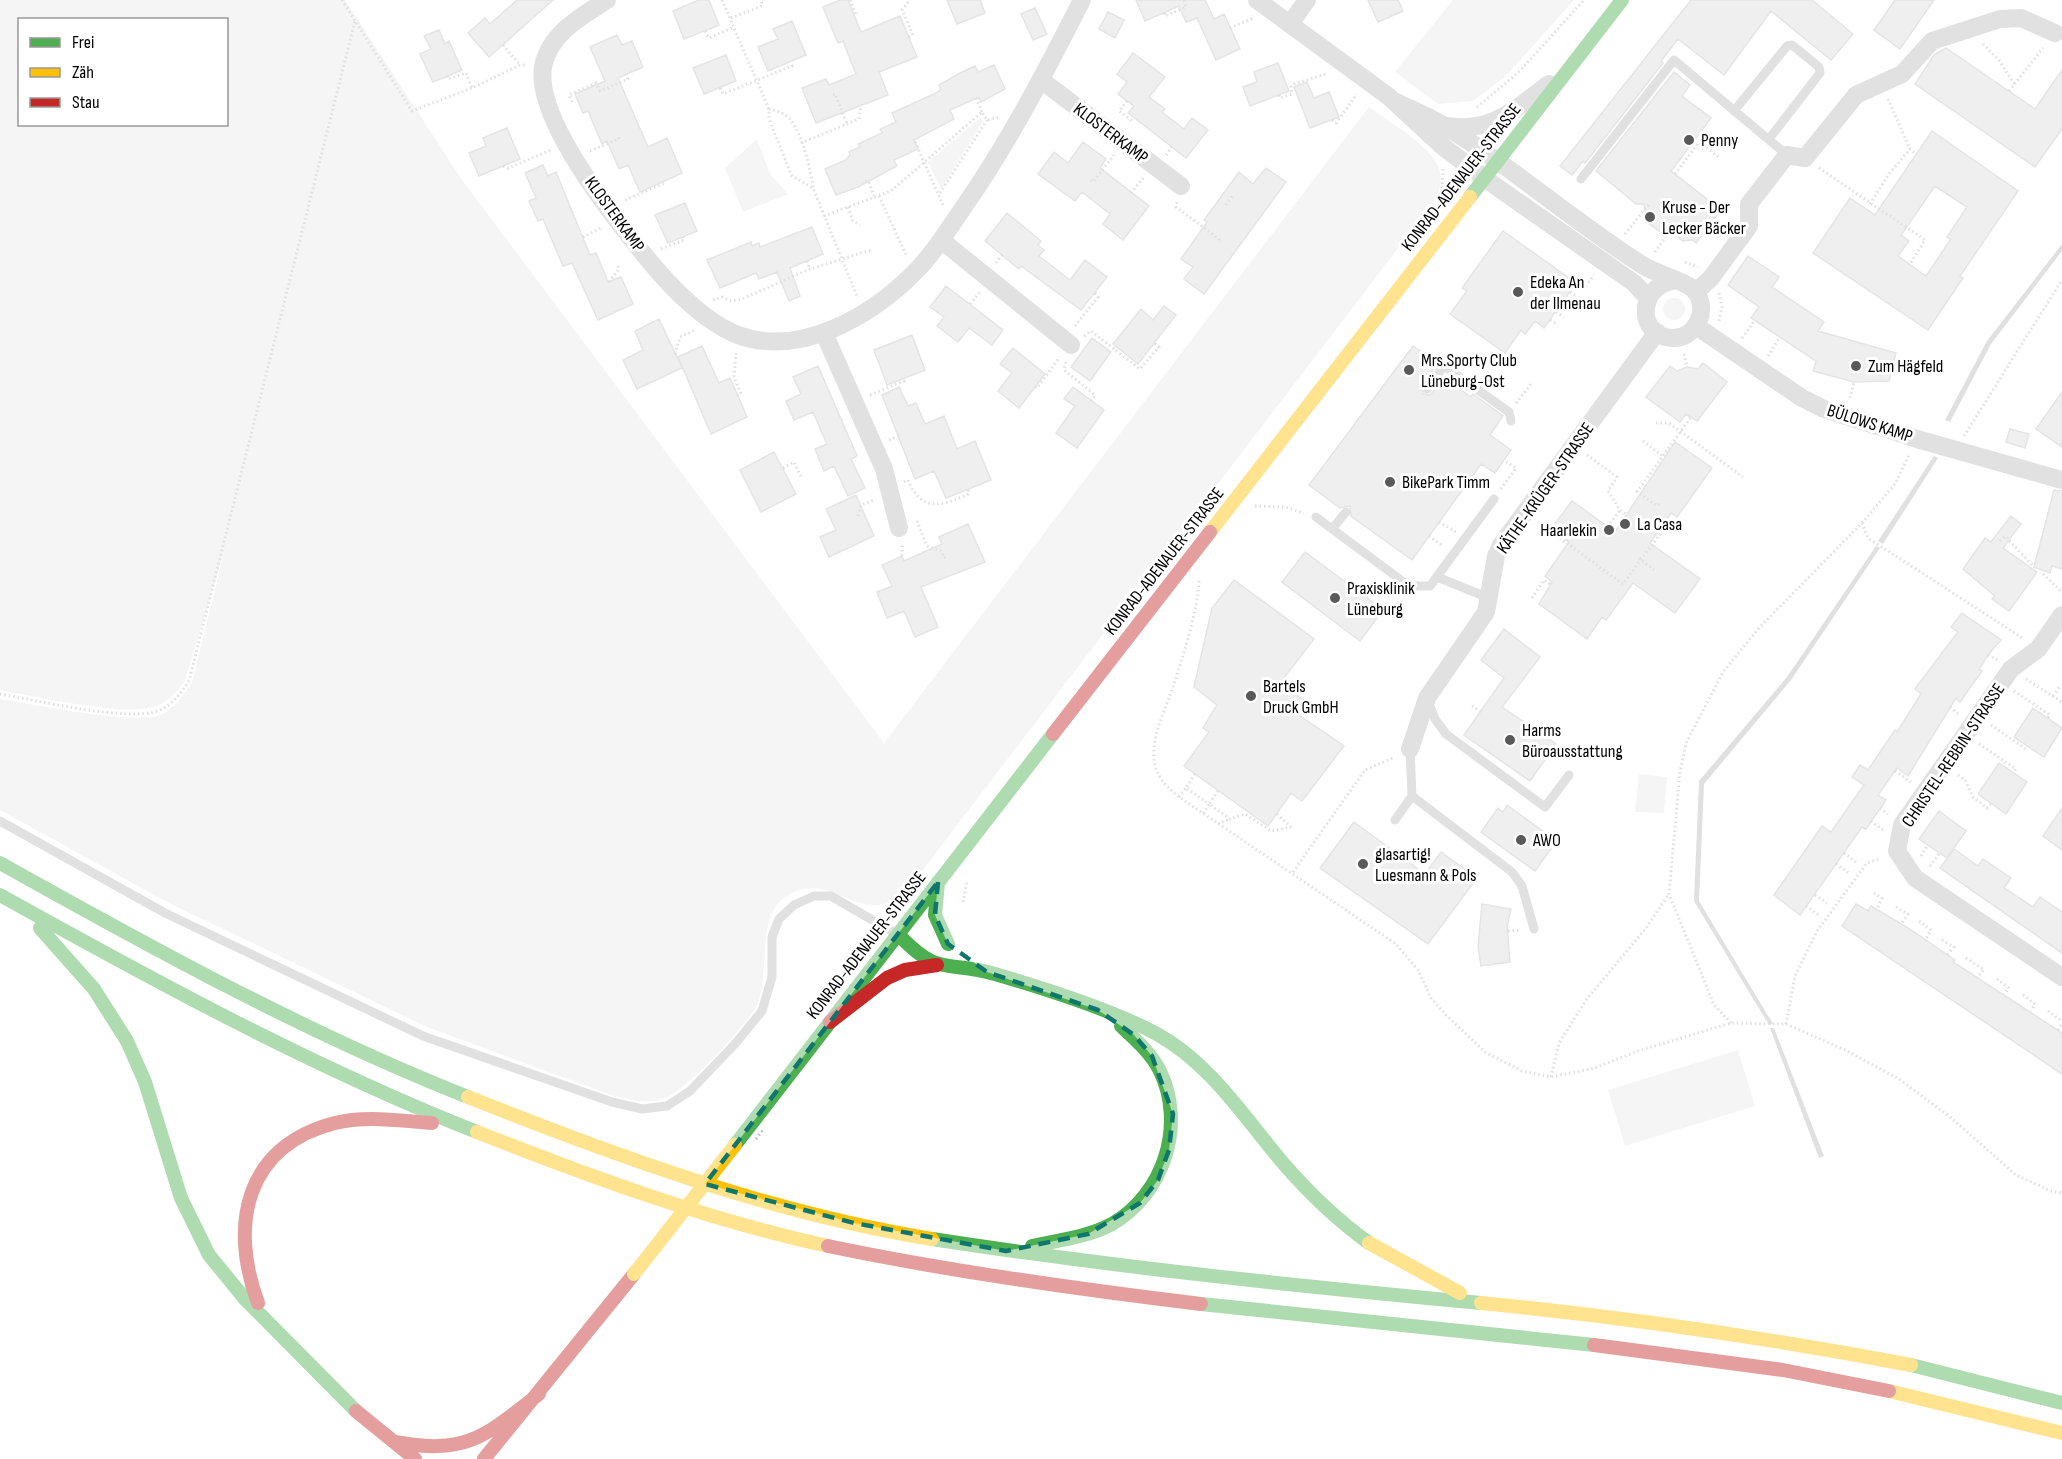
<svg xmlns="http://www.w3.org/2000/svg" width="2062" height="1459" viewBox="0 0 2062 1459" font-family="'Sofia Sans Condensed',sans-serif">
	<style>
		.green { fill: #e9e9e9; fill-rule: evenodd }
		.water { fill: #bbb }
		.building { fill: #dcdcdc; stroke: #c4c4c4; stroke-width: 1.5; fill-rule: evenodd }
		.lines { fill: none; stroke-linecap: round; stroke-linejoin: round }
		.path { stroke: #b8b8b8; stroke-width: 3; stroke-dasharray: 1.5 3; stroke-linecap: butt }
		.lane { stroke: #bdbdbd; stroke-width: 9 }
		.street { stroke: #bdbdbd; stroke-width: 18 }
		.fast { stroke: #4caf50; stroke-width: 14 }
		.slow { stroke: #ffc107; stroke-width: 14 }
		.jam { stroke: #c62828; stroke-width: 14 }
		.path-bridge { stroke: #b8b8b8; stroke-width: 3; stroke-dasharray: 1.5 3; stroke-linecap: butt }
		.slow-bridge { stroke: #ffc107; stroke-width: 14 }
		.marked { fill: none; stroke: #0f766e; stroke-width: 4.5; stroke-dasharray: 12 8; stroke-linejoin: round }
		.poi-dot { fill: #595959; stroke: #fff; stroke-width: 2 }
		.labels { text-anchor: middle; stroke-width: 6; stroke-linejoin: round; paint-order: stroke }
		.street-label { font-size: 18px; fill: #000; stroke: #fff }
		.poi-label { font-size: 18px; fill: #000; stroke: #fff; text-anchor: start }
	</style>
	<rect width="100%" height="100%" fill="#fff"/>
	<path class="green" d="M0,0H345L462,180L884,743L1369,107C1388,121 1427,144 1437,164C1443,175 1440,186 1438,196L899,901C890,902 877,907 868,905C842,900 819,878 790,894C752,915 773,973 756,1007C745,1027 684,1093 663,1099C646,1104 630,1100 614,1096L427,1027L169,903L0,810V699C34,704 132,725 160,715C174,709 184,695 192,682L225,549L185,680C178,691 171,699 159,705C130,719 35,696 0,690ZM20,20H226V124H20Z
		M1453,0H1574L1506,76L1473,101L1438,104L1395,72Z
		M981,117L983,121L941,189L928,162Z
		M757,139L770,174L788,194L743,212L725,168Z
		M1663 309a11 11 0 1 1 22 0a11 11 0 1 1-22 0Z
		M1639,774L1667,777L1664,813L1635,812Z
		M1738,1050L1755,1106L1625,1146L1608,1090Z"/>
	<path class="water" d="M2062,244V251L1991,344L1950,422L1945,420L1987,341Z
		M1934,456L1938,458L1883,544L1878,541Z
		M1876,546L1880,548L1791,680L1704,784L1699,901L1773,1024L1769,1025L1694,901L1699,781L1787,677Z
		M1770,1028H1774L1824,1156L1819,1158Z"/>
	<path class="building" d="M517,0H553L489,57L468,33L485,18L490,24Z
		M699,0H709L719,25L684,39L673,11Z
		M840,0H848L861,32L900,16L917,57L879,72L888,95L816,123L802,88L826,79L829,85L856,74L843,41L838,43L823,7Z
		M947,0H980L985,13L957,24Z
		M1136,0H1205L1214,19L1224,14L1240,49L1216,60L1197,18L1186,22L1179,6L1145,21Z
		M1368,0H1398L1403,11L1378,22Z
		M1691,0H1812L1853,34L1831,60L1771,11L1724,75L1678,39L1661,61L1663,63L1585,163L1583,161L1572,175L1560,166Z
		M1895,0H1934L1900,49L1874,30Z
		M1035,8L1047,34L1033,40L1021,14Z
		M1108,12L1124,20L1115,38L1099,29Z
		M792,21L806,55L768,71L758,47L778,39L773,29Z
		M439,30L445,44L449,41L462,70L433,82L420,54L431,49L424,36Z
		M617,35L622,45L632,41L643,67L618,78L648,147L667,138L682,173L640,192L628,165L619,169L607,141L602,144L588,111L583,113L575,94L605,81L590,47Z
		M1946,48L2035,109L2062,70V129L2035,167L1915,84L1934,55Z
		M1133,53L1165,77L1149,97L1165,109L1162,112L1184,129L1192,118L1208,130L1186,158L1128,113L1134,106L1118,94L1127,82L1117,74Z
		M726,55L736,81L704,94L693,68Z
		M1278,63L1289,91L1250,106L1243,87L1257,82L1254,72Z
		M994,65L1005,89L981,102L979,97L950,110L954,119L914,140L918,149L894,160L897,166L858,187L836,195L825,169L846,160L850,155L849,152L860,147L858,144L882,133L880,129L896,122L892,113L934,94L941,90L939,85L958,74L975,66L978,72Z
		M1674,72L1690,85L1682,96L1711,118L1671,171L1721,210L1696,243L1692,240L1683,241L1668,230L1659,231L1647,222L1644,204H1636L1596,171Z
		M1307,82L1314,98L1329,92L1339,117L1310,128L1294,87Z
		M507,128L520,159L479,176L469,153L486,146L483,138Z
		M1932,131L2018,191L1960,276L1963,278L1928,330L1813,253L1850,198L1875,215ZM1935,186L1967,207L1947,237L1951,239L1926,276L1898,256L1909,241L1901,235Z
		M1083,142L1106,159L1100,168L1149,206L1123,240L1103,224L1110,214L1082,192L1075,201L1038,174L1054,152L1068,163Z
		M543,165L548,176L556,172L590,255L596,253L608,282L621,277L633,304L598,320L572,263L563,266L543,219L538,221L529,201L536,198L525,173Z
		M1266,168L1286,182L1204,294L1184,279L1193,267L1181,259L1207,222L1204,220L1239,172L1253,184Z
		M685,203L697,231L668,243L655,215Z
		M1007,213L1041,241L1038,245L1044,250L1039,256L1070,280L1085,260L1107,277L1081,310L1021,266L1019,269L985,241Z
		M812,227L823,254L790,268L800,296L789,301L777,272L759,279L756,273L720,288L707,260L751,242L752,246L759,243L760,247Z
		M1503,231L1576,283L1544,328L1535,321L1525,334L1521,330L1505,353L1450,314L1467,291L1462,288Z
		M1748,256L1779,277L1772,287L1824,322L1818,331L1896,353L1889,381L1854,382L1813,371L1816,361L1751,318L1759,307L1728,285Z
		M946,286L1003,330L992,345L969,328L958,342L937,326L944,317L930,307Z
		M1164,306L1176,315L1138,364L1113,344L1141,309L1153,320Z
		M659,319L682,368L637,389L623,360L643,350L635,331Z
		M912,335L925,370L887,385L874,350Z
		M1092,338L1111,352L1090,381L1071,367Z
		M702,346L719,383L730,378L747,417L711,434L678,357Z
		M1413,346L1431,359L1427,366L1433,370L1421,386L1423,394L1430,395L1444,378L1471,397L1473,394L1503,416L1490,435L1511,450L1495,473L1481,464L1412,560L1351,516L1350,506L1340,508L1309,485Z
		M1013,348L1045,374L1019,408L998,391L1012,373L1000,364Z
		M1703,363L1727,382L1697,421L1686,414L1680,422L1646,397L1670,366L1677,371L1687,367L1698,369Z
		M818,366L857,456L851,459L865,488L848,496L834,466L824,471L815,449L827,444L813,412L794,420L786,401L801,394L793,377Z
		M899,387L908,406L916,403L925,424L944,416L957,449L975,441L991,480L946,498L934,471L915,479L882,395Z
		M1073,387L1104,410L1077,448L1056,433L1075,406L1064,399Z
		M2062,392V447L2036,429Z
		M2010,429L2029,434L2025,448L2006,442Z
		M1675,442L1712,468L1677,517L1671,513L1650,543L1700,579L1675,613L1633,583L1606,620L1602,617L1587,639L1539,604L1552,582L1545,576L1569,542L1551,529L1572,501L1615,532Z
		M774,452L796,494L761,512L740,470Z
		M2054,490L2062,491V569L2052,566L2050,573L2034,567Z
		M856,495L874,536L829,557L820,537L836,530L826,509Z
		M2011,516L2021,524L2003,548L2037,572L2009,611L1992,599L1995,596L1963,569L1985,538L1991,542Z
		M968,524L985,562L921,587L938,627L915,637L904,611L887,618L877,592L892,586L882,565L902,556L904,561L942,544L939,537Z
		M1305,552L1383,610L1360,641L1282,582Z
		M1234,580L1314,639L1280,683L1307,703L1299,715L1344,746L1302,801L1291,793L1268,826L1184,766L1209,732L1203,728L1217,705L1194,687L1212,608Z
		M1962,613L2001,640L1988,655L1979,669L1982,671L1960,702L1956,698L1908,776L1897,768L1878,795L1886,800L1866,829L1862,827L1800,915L1774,895L1822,826L1831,832L1864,785L1852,777L1860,765L1868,770L1895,730L1897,732L1921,694L1915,689L1958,632L1951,627Z
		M1504,629L1540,657L1502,707L1556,744L1530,781L1464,735L1504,678L1481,660Z
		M2033,708L2062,728L2044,757L2014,737Z
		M1999,763L2027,782L2006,814L1978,794Z
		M1507,805L1552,838L1548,842L1553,846L1535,871L1481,832L1498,808L1503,812Z
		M2062,808V850L2043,836Z
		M1939,811L1966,831L1947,858L1919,839Z
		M1354,822L1425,874L1441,852L1477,878L1428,944L1320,868Z
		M1954,849L1978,866L1983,859L2011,878L2004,888L2033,907L2040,897L2062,912V953L1940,868Z
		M1482,904L1511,909L1507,926L1510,962L1481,966L1478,947Z
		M1856,904L1868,911L1871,906L1908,928L1955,960L1953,962L2062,1033V1074L1842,926Z"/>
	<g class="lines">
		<path class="path" d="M342,0L412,111L472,88
			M722,0L769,109V119L792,176L813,188
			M850,0L856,14L854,15
			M1164,13L1165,16L1186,7L1184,0
			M731,18L762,6L761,0
			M1230,28L1253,18
			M705,31L709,38L734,27
			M909,37L913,35L902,10L910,0
			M1983,44L1999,60L2015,85
			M503,45L520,65
			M447,76L448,79L466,73L472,88L520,65H526
			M720,88L723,94L792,66L790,62
			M2009,91L2043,48
			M833,95L835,94L847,124
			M1279,95L1280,98L1292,94L1291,87L1294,84L1326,74
			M976,98L982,112
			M1888,99L1910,149L1916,154
			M1127,101L1119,111L1132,121
			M572,102L569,95L596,83L600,91L628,79L626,75
			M1477,107L1518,73L1584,0
			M769,109C776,111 785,113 790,119C802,133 811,170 813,188L857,296
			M1332,120L1336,123L1357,94
			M915,142L943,205
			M801,143L859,119L861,106
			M590,151L619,139L618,136
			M1166,155L1172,147
			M503,166L508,168L551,150
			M1819,168L1925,240L1910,264
			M1443,169L1442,189L1447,193
			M1675,174L1699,142L1720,158
			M1091,180L1093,182L1114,155
			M865,181L869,182L874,196
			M940,193L987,120
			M1131,193L1143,178
			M879,196L907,257
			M625,200L665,183L664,181
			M1177,202L1176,207L1219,239L1218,241
			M1870,204L1889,174L1910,149
			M1226,205L1233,195
			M848,207L853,221L860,225
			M824,216L891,191L982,112L987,120L1000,117
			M1625,234L1649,204
			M583,237L603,227
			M661,249L684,240L683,237
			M1655,252L1673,226
			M807,261L810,269
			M1685,262L1698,267
			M996,263L1002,255
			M609,282L619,269L618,266
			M1583,290L1594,275
			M1570,292L1578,297
			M1719,293L1722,307L1719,321
			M713,300L722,297L731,301L742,299L810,269L871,250
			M970,304L980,292
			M1556,312L1564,317
			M1550,320L1558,325
			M1075,326L1098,297L1095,293
			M1084,336L1091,331L1140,369L1159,347L1154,343
			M1742,338L1755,320
			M736,353L734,377L741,394L737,396
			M675,354L680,337L696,330
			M1684,354L1687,367
			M1768,356L1780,337
			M1066,362L1064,370L1095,395L1091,401
			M1035,387L1037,388L1059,358
			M870,395L904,381L903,378
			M1850,398L1854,382
			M1516,403L1532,383
			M1656,423H1669L1743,477
			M1964,436L2062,280
			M889,440L899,436
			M1643,441L1664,457
			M1587,455L1617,477L1608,491L1620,510L1627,515
			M783,468L794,462L801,477
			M904,482L908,480C922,513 942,506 969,494L968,489
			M1501,489L1516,468L1504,460
			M1659,504L1657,506L1637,492L1691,417
			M1255,506L1285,507L1304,513
			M858,516L861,505L874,500
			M917,521L927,546L941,551L944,558L947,556
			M1439,522L1456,532
			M1538,522L1623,584L1664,529
			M1862,523L1868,538L2024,639
			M1609,525L1616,530
			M1608,527L1620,510
			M1429,536L1443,546
			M2000,541L2005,536L2034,567
			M902,556V543
			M1639,558L1654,570
			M2043,574L2062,592
			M1199,581C1198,609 1183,657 1174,684C1166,709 1152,733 1154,760C1156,777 1167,787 1179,797L1396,944L1418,970L1431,998L1446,1015L1485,1052L1522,1071L1551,1077L1595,1068L1638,1051L1731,1023L1786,1024L1845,1050L1899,1079L1949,1116L2016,1175L2051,1191L2062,1193
			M1532,598L1544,580L1551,585
			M1988,655L1998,660
			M2026,679L2062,702
			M2014,691L2050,715L2048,718
			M0,694C36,700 129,723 160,710C173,704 181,693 189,681L355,21
			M2053,696L2060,686
			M1472,706L1480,711
			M1950,707L1958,714
			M1991,725L2026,749L2028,746
			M1979,744L2016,769L2013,772
			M1895,771L1911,782
			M1195,774L1186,788L1209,804L1203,814
			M1958,775L1965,780L1973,797L1987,808L1991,804
			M1218,791L1209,804L1230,819L1245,814L1271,831L1291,827
			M1179,797L1186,788
			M1880,808L1888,814
			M1277,814L1291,827
			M1871,821L1884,831
			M1218,824L1230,819
			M1844,853L1856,862
			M1921,856L1928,845
			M1836,864L1849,873
			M1930,866L1940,853
			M1293,872L1365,770L1395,757
			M1874,893L1882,898L1877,909
			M1815,895L1827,903
			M963,902L967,882
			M1806,906L1819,915
			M1896,907L1908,914L1901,924
			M1919,921L1931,930L1925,941
			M1508,931L1520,930
			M1942,940L1954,947L1947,955
			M1966,958L1984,970L1977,977
			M1997,979L2009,988L2004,994
			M2023,995L2035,1004L2031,1011
			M2048,1011L2062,1021
			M1731,1023L1714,1005L1669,894L1680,771L1686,743L1723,672L1759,628L1862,523L1895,484L1909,455
			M1786,1024L1795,976L1817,931L1867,863L1878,859
			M2058,1030L2062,1024
			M1551,1077L1559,1043L1586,1000L1646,928L1669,894"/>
		<path class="lane" d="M1734,111L1787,46L1792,45L1819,67L1820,73L1769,139
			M1581,179L1674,60L1787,155
			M1427,389L1444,366L1509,412L1511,421
			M1316,517L1409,586H1430L1494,499
			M1332,529L1346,512
			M1437,577L1489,598
			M1428,701L1435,719L1446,734L1545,807L1569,775
			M1410,749L1412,796L1512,872L1522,886L1534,929
			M1395,820L1412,796
			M0,821L165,913L423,1036L612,1102L642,1109L667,1106L690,1091L735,1044L762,1011L772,977V937L779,919L794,905L814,896H831L893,932"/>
		<path class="street" d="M607,0C580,17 549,34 543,67C536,112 593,189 620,224C649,262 692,317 738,335C800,358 871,316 914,273C933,254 948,230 963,208C1009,142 1046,71 1082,0
			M1257,0L1388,96L1441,145L1484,178L1634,283L1648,298
			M1290,24L1307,0
			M1041,80L1181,186
			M1394,101C1410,109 1428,116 1443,125C1513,167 1575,223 1644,266C1657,274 1685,281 1693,289C1711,307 1697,339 1672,338C1637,336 1637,288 1672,281
			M1446,126C1492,133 1514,110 1549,84
			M941,240L1071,345
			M1696,292L1711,278L1749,226V204L1787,155L1805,158L1856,95L1902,74L1932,41L2000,19L2021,18L2055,33
			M1696,326L1802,398L1824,409L1917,439L2062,480
			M824,333L884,469L899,528
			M2062,615L2038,649L2011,669L1925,792L1902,825L1897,851L1915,878L2062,977
			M1410,749L1427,698L1486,612L1496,556L1501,545L1657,332"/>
		<path class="fast" d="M1470,197L1622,0
			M0,863C152,948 306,1033 468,1097
			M938,882L935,915L948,944
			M0,895C155,981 312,1067 477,1132
			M40,928L94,989L127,1041L145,1082L181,1198L209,1255L245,1299L356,1411
			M898,934C939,978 947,960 995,974C1043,988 1113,1010 1157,1034C1211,1064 1244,1117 1283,1163C1309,1193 1337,1220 1369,1243
			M735,1145L1053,734
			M932,1239C1114,1267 1297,1286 1481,1303
			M1032,1246C1059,1240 1088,1237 1112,1224C1164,1194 1186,1125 1160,1071C1151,1053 1136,1040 1121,1026
			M1201,1304L1594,1345
			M1911,1365L2062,1403"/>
		<path class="slow" d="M1210,532L1470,197
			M468,1097C618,1157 772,1213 932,1239
			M477,1132C591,1177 708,1220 828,1246
			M1369,1243L1460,1293
			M1481,1303C1625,1317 1768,1338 1911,1365
			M1889,1391L2062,1433"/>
		<path class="jam" d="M1053,734L1210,532
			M830,1022L887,978L905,970L937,965
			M828,1246C952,1272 1076,1289 1201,1304
			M258,1303C229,1225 245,1146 335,1123C366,1115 401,1121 432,1123
			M1594,1345L1783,1370L1889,1391
			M356,1411L415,1459
			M395,1442C467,1455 484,1437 539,1394
			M484,1459L634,1274"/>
		<path class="path-bridge" d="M756,1139L763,1130"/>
		<path class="slow-bridge" d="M634,1274L735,1145"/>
	</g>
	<path d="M0 0H2062V1459H0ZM938,882L935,915L948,944L987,972L1098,1010L1134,1035L1152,1056L1173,1114L1169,1150L1158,1180L1140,1203L1088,1234L1006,1251L854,1223L705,1184Z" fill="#fff" fill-opacity=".55" fill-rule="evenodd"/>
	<path class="marked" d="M938,882L935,915L948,944L987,972L1098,1010L1134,1035L1152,1056L1173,1114L1169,1150L1158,1180L1140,1203L1088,1234L1006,1251L854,1223L705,1184Z"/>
	<g class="poi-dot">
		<circle cx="1689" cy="140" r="6"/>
		<circle cx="1650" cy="217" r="6"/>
		<circle cx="1518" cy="292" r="6"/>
		<circle cx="1856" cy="366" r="6"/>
		<circle cx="1409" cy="370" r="6"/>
		<circle cx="1390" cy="482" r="6"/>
		<circle cx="1625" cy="524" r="6"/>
		<circle cx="1609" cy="530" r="6"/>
		<circle cx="1335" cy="598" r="6"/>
		<circle cx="1251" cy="696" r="6"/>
		<circle cx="1510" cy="740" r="6"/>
		<circle cx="1521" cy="840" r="6"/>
		<circle cx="1363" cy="864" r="6"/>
	</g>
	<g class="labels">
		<g class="street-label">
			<text transform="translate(1111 133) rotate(37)" y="6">KLOSTERKAMP</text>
			<text transform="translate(1461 177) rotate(-52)" y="6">KONRAD-ADENAUER-STRASSE</text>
			<text transform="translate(615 214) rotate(54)" y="6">KLOSTERKAMP</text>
			<text transform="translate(1870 423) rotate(18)" y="6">BÜLOWS KAMP</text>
			<text transform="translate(1545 488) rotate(-55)" y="6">KÄTHE-KRÜGER-STRASSE</text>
			<text transform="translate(1164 561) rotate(-52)" y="6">KONRAD-ADENAUER-STRASSE</text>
			<text transform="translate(1953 755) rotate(-56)" y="6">CHRISTEL-REBBIN-STRASSE</text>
			<text transform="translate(866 945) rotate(-52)" y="6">KONRAD-ADENAUER-STRASSE</text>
		</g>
		<g class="poi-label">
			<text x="1701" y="146">Penny</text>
			<text x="1662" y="213">Kruse - Der<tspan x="1662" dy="21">Lecker Bäcker</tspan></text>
			<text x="1530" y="288">Edeka An<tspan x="1530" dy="21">der Ilmenau</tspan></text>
			<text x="1421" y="366">Mrs.Sporty Club<tspan x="1421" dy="21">Lüneburg-Ost</tspan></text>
			<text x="1868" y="372">Zum Hägfeld</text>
			<text x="1402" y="488">BikePark Timm</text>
			<text x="1637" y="530">La Casa</text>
			<text x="1597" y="536" text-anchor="end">Haarlekin</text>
			<text x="1347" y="594">Praxisklinik<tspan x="1347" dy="21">Lüneburg</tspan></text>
			<text x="1263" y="692">Bartels<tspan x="1263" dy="21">Druck GmbH</tspan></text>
			<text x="1522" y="736">Harms<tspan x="1522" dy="21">Büroausstattung</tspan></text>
			<text x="1533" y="846">AWO</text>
			<text x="1375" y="860">glasartig!<tspan x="1375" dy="21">Luesmann &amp; Pols</tspan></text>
		</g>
	</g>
	<rect x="18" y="18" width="210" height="108" fill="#ffffff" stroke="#999999" stroke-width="1.5"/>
	<rect x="30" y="38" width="30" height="9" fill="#4caf50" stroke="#999999" stroke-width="1.5"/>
	<text x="72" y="48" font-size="18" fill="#000000">Frei</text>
	<rect x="30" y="68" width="30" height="9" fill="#ffc107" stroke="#999999" stroke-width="1.5"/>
	<text x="72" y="78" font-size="18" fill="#000000">Zäh</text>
	<rect x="30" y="98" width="30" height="9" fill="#c62828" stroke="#999999" stroke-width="1.5"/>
	<text x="72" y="108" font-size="18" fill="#000000">Stau</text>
</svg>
